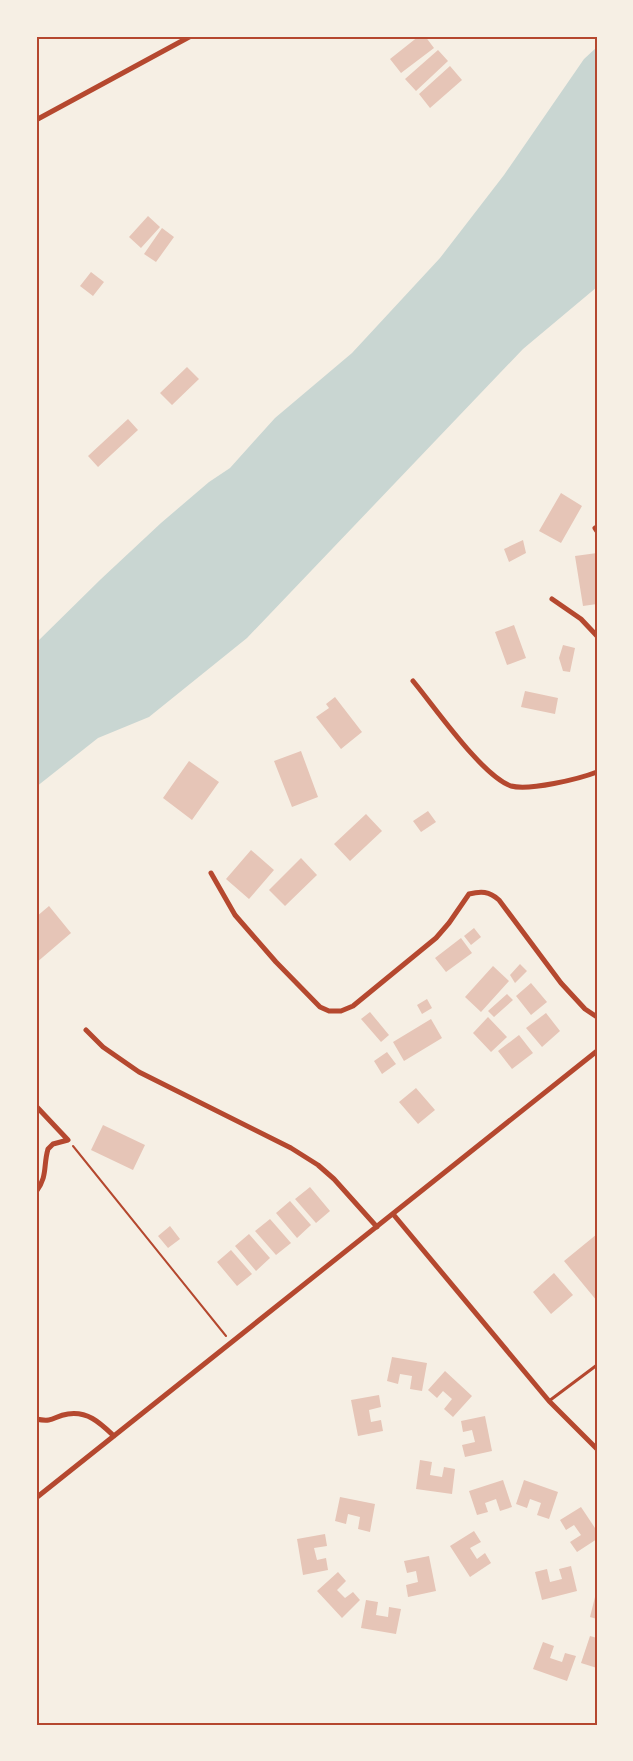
<svg xmlns="http://www.w3.org/2000/svg" width="633" height="1761" viewBox="0 0 633 1761" font-family="'Nunito Sans',sans-serif">
	<style>
		.water { fill: #c9d6d2 }
		.building { fill: #e6c5b7 }
		.lines { fill: none; stroke-linecap: round; stroke-linejoin: round }
		.path { stroke: #b5482f; stroke-width: 2 }
		.service { stroke: #b5482f; stroke-width: 3 }
		.minor { stroke: #b5482f; stroke-width: 5 }
		.neatline { fill: none; stroke: #b5482f; stroke-width: 2 }
	</style>
	<rect width="100%" height="100%" fill="#f6efe4"/>
	<path class="water" d="M597,47V287L523,349L247,638L149,717L98,738L36,787L37,642L101,579L161,523L209,482L230,468L275,418L352,353L440,258L504,175L584,59Z"/>
	<path class="building" d="M419,36H425L434,48L401,73L390,59Z
		M438,50L448,61L416,91L405,79Z
		M450,66L462,80L430,108L419,94Z
		M148,216L160,227L141,248L129,237Z
		M162,228L174,237L156,262L144,254Z
		M91,272L104,282L93,296L80,286Z
		M187,367L199,379L172,405L160,393Z
		M128,419L138,430L98,467L88,456Z
		M561,493L582,506L561,543L539,531Z
		M523,540L526,553L509,562L504,549Z
		M597,553V604L583,606L575,556Z
		M514,625L526,658L507,665L495,632Z
		M563,645L575,648L570,672L563,671L559,658Z
		M525,691L558,698L555,714L521,707Z
		M335,697L362,732L341,749L316,717L329,708L326,704Z
		M301,751L318,797L292,807L274,761Z
		M189,761L219,782L192,820L163,798Z
		M428,811L436,822L421,832L413,821Z
		M366,814L382,831L350,861L334,844Z
		M251,850L274,870L249,899L226,879Z
		M301,858L317,875L285,906L269,890Z
		M49,906L71,933L36,963V917Z
		M474,928L481,937L471,945L464,936Z
		M461,938L472,953L446,972L435,958Z
		M520,964L527,971L515,983L510,975Z
		M493,966L509,981L481,1012L465,997Z
		M531,983L547,1002L531,1015L516,996Z
		M507,994L513,1000L494,1017L488,1011Z
		M427,999L432,1008L422,1014L417,1005Z
		M370,1012L389,1035L381,1042L361,1019Z
		M546,1013L560,1031L542,1047L526,1028Z
		M488,1017L507,1037L491,1052L473,1033Z
		M431,1019L442,1038L404,1061L393,1042Z
		M519,1035L533,1053L512,1069L498,1051Z
		M387,1052L396,1064L382,1074L374,1061Z
		M416,1088L435,1110L418,1124L399,1102Z
		M103,1125L145,1145L133,1170L91,1150Z
		M310,1187L330,1211L316,1223L295,1199Z
		M290,1201L311,1225L297,1238L276,1213Z
		M270,1219L291,1243L276,1255L255,1231Z
		M170,1226L180,1239L168,1248L158,1236Z
		M249,1234L270,1258L256,1271L235,1246Z
		M597,1234V1301L564,1261Z
		M231,1250L252,1274L237,1286L217,1262Z
		M554,1273L573,1295L551,1314L533,1292Z
		M392,1357L427,1363L422,1391L410,1389L412,1376L400,1374L398,1384L387,1381Z
		M445,1371L472,1396L453,1417L444,1409L452,1399L443,1391L437,1398L428,1390Z
		M379,1395L381,1407L369,1410L371,1422L381,1420L383,1431L358,1436L351,1400Z
		M485,1416L492,1451L465,1457L462,1445L475,1442L472,1430L463,1432L461,1421Z
		M420,1460L432,1462L430,1475L442,1477L444,1467L455,1469L452,1494L416,1489Z
		M503,1480L512,1507L500,1511L496,1499L485,1503L488,1512L477,1515L469,1491Z
		M524,1480L558,1492L549,1519L537,1515L541,1503L530,1499L527,1508L516,1504Z
		M340,1497L375,1504L370,1532L358,1529L360,1517L348,1514L346,1524L335,1521Z
		M581,1507L597,1531V1539L577,1552L570,1542L581,1535L574,1525L566,1530L560,1520Z
		M474,1531L481,1542L470,1548L477,1559L485,1553L491,1563L470,1577L450,1546Z
		M325,1534L327,1546L314,1548L317,1560L326,1558L328,1570L303,1575L297,1539Z
		M429,1556L436,1591L408,1597L406,1585L418,1582L416,1571L407,1573L404,1561Z
		M571,1566L577,1591L542,1600L535,1572L547,1569L550,1582L562,1579L559,1569Z
		M338,1572L346,1581L337,1590L345,1598L353,1592L360,1600L342,1618L317,1591Z
		M596,1593H597V1619L590,1617Z
		M366,1600L378,1602L376,1615L388,1617L389,1607L401,1609L396,1634L361,1628Z
		M590,1636L597,1638V1668L581,1663Z
		M543,1642L554,1646L550,1658L562,1662L565,1653L576,1656L567,1681L533,1669Z"/>
	<g class="lines">
		<path class="path" d="M73,1146L226,1336"/>
		<path class="service" d="M549,1401L597,1365"/>
		<path class="minor" d="M36,120L191,36
			M595,528L597,531
			M552,599L581,619L597,636
			M413,681C434,706 482,776 511,786C529,791 579,779 597,772
			M211,873L235,915L276,962L320,1007L329,1011H341L353,1006L436,938L449,923L469,894C481,891 489,891 499,900L561,983L585,1009L597,1017
			M86,1030L103,1047L139,1072L291,1148L318,1165L334,1179L377,1227
			M36,1106L68,1140L53,1144L48,1149C43,1166 48,1176 36,1192
			M393,1214L549,1401L597,1449
			M36,1419C55,1423 53,1416 68,1414C88,1411 100,1423 114,1436
			M36,1498L597,1051"/>
	</g>
	<rect width="633" height="1761" fill="none" stroke="#f6efe4" stroke-width="75"/>
	<rect x="38" y="38" width="558" height="1686" class="neatline"/>
</svg>
